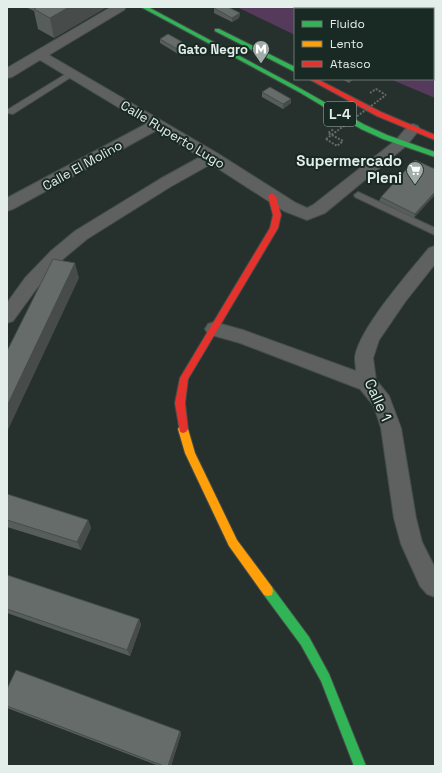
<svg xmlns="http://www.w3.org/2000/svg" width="442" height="773" viewBox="0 0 442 773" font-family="'Space Grotesk',sans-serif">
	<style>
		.green { fill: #553a5c }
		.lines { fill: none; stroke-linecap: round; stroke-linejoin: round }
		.lane-casing { stroke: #454d4a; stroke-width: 2 }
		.street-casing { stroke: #454d4a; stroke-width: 2 }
		.fast-casing { stroke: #454d4a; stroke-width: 2 }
		.slow-casing { stroke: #454d4a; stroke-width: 2 }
		.jam-casing { stroke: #454d4a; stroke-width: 2 }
		.path { stroke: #656a68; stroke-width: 2; stroke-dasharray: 2 1.5; stroke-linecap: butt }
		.lane { fill: #5e6160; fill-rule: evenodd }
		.street { fill: #5e6160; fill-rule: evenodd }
		.fast { fill: #30b455; fill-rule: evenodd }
		.slow { fill: #ff9f0a; fill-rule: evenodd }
		.jam { fill: #e5322d; fill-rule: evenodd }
		.path-bridge { stroke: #656a68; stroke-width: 2; stroke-dasharray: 2 1.5; stroke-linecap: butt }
		.wall { fill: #575d5b }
		.shaded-wall { fill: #474c4a }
		.building { fill: #656c6a; stroke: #474c4a }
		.labels { text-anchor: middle; stroke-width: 4; stroke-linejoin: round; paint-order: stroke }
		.far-poi-label { font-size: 13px; font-weight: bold; fill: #e3ede9; stroke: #192924; text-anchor: end }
		.far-street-label { font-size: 13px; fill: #e3ede9; stroke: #192924 }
		.shield { fill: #192924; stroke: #a6b2ae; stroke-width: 1 }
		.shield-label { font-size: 14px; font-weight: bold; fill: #e3ede9 }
		.poi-label { font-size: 15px; font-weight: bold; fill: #e3ede9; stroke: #192924; text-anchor: end }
		.street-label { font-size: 15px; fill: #e3ede9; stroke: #192924 }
	</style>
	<rect width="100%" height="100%" fill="#26302d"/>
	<path class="green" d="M237,7H435V98L390,79H433V9H295V35Z"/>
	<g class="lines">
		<defs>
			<path id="lane" d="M69,72H72L76,74L13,114L7,113V110Z
				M358,192L435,228V235L355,197L354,195Z"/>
			<path id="street" d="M111,7H126L124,10L49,55L217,153L296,203L307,208L313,205L396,140L408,126L413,124L418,126L420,129L406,146L325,213L307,220L284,211L211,164L170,187L87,239L63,259L37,288L13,321L7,323V303L25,278L51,251L75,231L160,179L200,157L157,130L13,209L7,211V198L146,124L40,60L12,77L7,78V68Z
				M435,246V264L405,302L379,340L373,358L376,380L389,396L401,428L416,518L422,542L435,568V597L427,594L420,586L401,544L394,518L381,428L374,406L360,389L240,343L208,334L205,329L208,324L214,322L243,330L356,371C356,367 355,363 355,359C356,332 411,270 429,248Z"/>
			<path id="fast" d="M141,7H148L303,90L365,125L387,135L435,152V157L383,139L361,129L299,92Z
				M215,29H219L295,67V72L215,31Z
				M268,586L272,587L309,637L329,674L366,766H354L321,681L301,645L264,595L263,591L264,587Z"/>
			<path id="slow" d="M183,425L186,426L188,429L195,453L237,540L272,587L273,591L272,595L268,596L264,595L229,546L185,453L178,429L180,426Z"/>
			<path id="jam" d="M309,79H317L381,112L435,135V140L377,116Z
				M272,193L276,196L281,215L278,228L188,379L185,403L188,429L186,432L183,433L180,432L175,403L180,378L270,228L273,215L268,196Z"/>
		</defs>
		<use href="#lane" class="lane-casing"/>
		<use href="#street" class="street-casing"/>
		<use href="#fast" class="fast-casing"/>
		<use href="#slow" class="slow-casing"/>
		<use href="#jam" class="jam-casing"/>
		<path class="path" d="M433,39H435
			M370,93L376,89L386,95
			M326,139L337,146L343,141L328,133L334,129"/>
		<use href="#lane" class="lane"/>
		<use href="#street" class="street"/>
		<use href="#fast" class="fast"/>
		<use href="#slow" class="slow"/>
		<use href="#jam" class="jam"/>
		<path class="path-bridge" d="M326,139L386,95"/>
	</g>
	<path class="wall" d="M26,7H107L54,38L38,29L34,11Z
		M214,8L240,13L239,18L232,22L214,13Z
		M160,39L186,49L178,54L160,43Z
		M342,79H354L349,83Z
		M262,92L291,103L283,109L262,97Z
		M435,169L414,218L379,201L381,197Z
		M7,494L88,520L91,528L81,550L7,527Z
		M7,575L139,619L141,625L130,656L7,613Z
		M7,689L180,731L181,734L171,766H159L7,708Z"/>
	<path class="shaded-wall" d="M69,7H107L54,38L50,18Z
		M240,13L239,18L232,22V18Z
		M186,44V49L178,54L177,49Z
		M350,79H354L349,83Z
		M291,99V103L283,109V104Z
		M435,192V195L414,218L415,214Z
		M75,263L79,278L7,432V406Z
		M88,520L91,528L81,550L77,542Z
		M139,619L141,625L130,656L127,650Z
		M180,731L181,734L171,766H168Z"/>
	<path class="building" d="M37,7H69L50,18L34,9Z
		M215,7H228L240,13L232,18L214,8Z
		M168,34L186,44L177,49L160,39Z
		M270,87L291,99L283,104L262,92Z
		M415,160L435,169V192L415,214L381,197Z
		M53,259L75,263L7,406V351Z
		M7,494L88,520L77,542L7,520Z
		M7,575L139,619L127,650L7,609Z
		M16,670L180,731L168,766H164L7,706V689Z"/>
	<defs>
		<symbol id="metro-pin" viewBox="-11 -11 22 30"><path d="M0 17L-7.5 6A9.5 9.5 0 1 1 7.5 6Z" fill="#a1aba7" stroke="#192924"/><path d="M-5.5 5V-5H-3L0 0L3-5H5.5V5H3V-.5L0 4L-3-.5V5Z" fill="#fff"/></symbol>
		<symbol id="supermarket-pin" viewBox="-11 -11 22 30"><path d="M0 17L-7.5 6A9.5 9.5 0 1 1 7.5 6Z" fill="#a1aba7" stroke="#192924"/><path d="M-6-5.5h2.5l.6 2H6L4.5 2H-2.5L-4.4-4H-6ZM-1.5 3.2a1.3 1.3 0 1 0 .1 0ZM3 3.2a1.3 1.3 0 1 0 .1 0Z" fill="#fff"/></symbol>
	</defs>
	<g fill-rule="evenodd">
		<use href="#metro-pin" x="251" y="39" width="20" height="27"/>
		<use href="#supermarket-pin" x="405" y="160" width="20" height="27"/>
	</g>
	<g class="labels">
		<g class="far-poi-label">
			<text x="248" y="54">Gato Negro</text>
		</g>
		<g class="far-street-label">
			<text transform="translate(173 134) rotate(31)" y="5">Calle Ruperto Lugo</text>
			<text transform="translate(82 165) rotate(-29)" y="5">Calle El Molino</text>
		</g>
		<rect class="shield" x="324" y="102" width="32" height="24" rx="3"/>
		<g class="shield-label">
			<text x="340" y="119">L-4</text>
		</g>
		<g class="poi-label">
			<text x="402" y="166">Supermercado<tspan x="402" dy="17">Pleni</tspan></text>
		</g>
		<g class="street-label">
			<text transform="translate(378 400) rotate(66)" y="5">Calle 1</text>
		</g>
	</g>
	<rect width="442" height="773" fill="none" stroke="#e3ede9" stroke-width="16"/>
	<rect x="294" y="8" width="140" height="72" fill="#192924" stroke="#6a7773"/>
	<rect x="302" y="21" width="20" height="6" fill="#30b455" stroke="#6a7773"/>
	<text x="330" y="28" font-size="12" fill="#e3ede9">Fluido</text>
	<rect x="302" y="41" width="20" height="6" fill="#ff9f0a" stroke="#6a7773"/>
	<text x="330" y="48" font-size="12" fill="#e3ede9">Lento</text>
	<rect x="302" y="61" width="20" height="6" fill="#e5322d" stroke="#6a7773"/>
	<text x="330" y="68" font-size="12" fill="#e3ede9">Atasco</text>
</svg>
